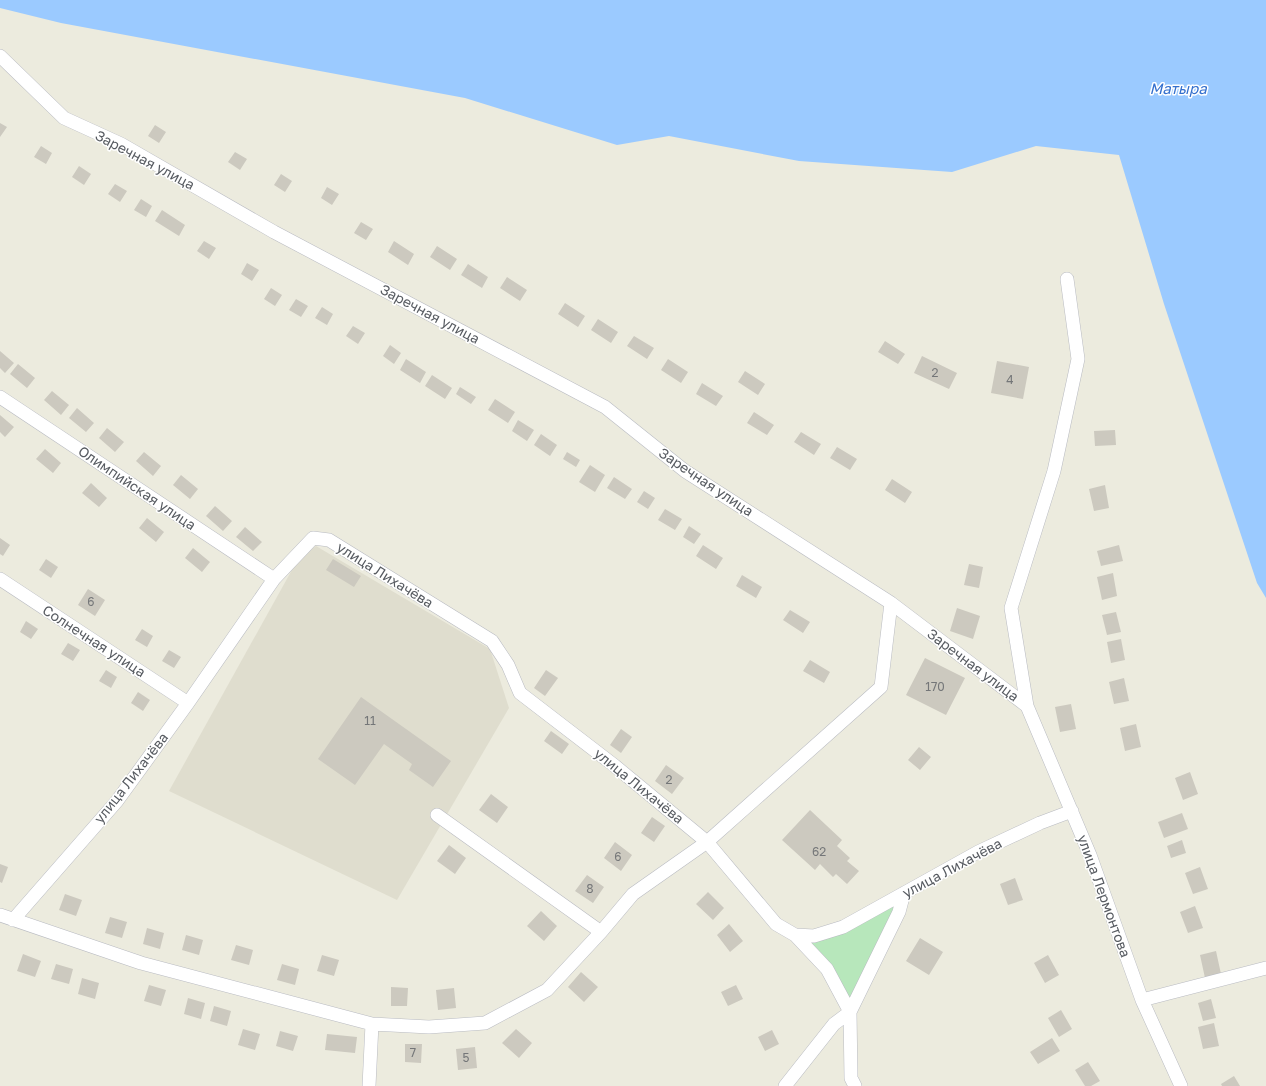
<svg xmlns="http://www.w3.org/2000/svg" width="1266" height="1086" viewBox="0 0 1266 1086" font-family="'Golos Text',sans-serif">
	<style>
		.education { fill: #dfddce }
		.green { fill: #b7e7bb }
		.water { fill: #9bcaff }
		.building { fill: #ccc9bf }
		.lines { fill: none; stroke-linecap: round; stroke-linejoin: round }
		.street-casing { stroke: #b9bbc2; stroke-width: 14 }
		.street { stroke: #fff; stroke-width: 13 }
		.labels { text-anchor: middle; stroke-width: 3; stroke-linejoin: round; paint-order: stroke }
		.number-label { font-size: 12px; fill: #747678 }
		.street-label { font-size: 14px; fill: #575b61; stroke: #fff }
		.water-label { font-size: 15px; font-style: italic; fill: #336fcd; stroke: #fff }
	</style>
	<rect width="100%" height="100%" fill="#ecebde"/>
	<path class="education" d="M316,546L490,649L509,708L397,900L169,791L298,559Z"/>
	<path class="green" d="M892,903L896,909L851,1001L810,943L830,937Z"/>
	<path class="water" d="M0,0H1266V598L1257,583L1164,304L1119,155L1036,146L952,172L799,161L669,136L617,145L465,98L61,23L0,8Z"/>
	<path class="building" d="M0,123L7,127L0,137Z
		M155,125L166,132L159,143L148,136Z
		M41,146L52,153L46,164L34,157Z
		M235,152L247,159L240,170L228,162Z
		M79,166L91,174L84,185L72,177Z
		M281,174L292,181L285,192L274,185Z
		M115,184L127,191L120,202L108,194Z
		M327,187L339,194L332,205L321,198Z
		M141,199L152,206L146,217L134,210Z
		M162,210L185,225L179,236L155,221Z
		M361,222L373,229L366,240L354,233Z
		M204,241L216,248L209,259L197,251Z
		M394,241L414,254L408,265L388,252Z
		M437,246L457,259L450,270L430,257Z
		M247,263L259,270L252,281L241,274Z
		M468,264L488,277L482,288L461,275Z
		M507,277L527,290L520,301L500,288Z
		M271,288L282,295L275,306L264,299Z
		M296,299L308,306L301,317L289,310Z
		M565,303L585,316L578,327L558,314Z
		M322,307L333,314L327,325L315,318Z
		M598,319L618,332L611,343L591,330Z
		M353,326L365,333L358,344L346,336Z
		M634,336L654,348L647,359L627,346Z
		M885,341L905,354L898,364L878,352Z
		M390,345L401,353L394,364L383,356Z
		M0,351L14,363L5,373L0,368Z
		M922,356L957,373L949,389L914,373Z
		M406,359L426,372L420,383L400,370Z
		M668,359L688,372L681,383L661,370Z
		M997,361L1029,367L1023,399L991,393Z
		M18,364L35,378L27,388L10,374Z
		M745,371L765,384L758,395L738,382Z
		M432,375L452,388L445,399L425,386Z
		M702,383L723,396L716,406L696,394Z
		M460,387L476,397L471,404L456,394Z
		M52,391L69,405L61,415L44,400Z
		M495,399L515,412L508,423L488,410Z
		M77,408L94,423L86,432L69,418Z
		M754,412L774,425L767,435L747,423Z
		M0,415L14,427L5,437L0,432Z
		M518,420L534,430L527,441L512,431Z
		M107,428L124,442L115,452L99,438Z
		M1115,430L1116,445L1095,446L1094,431Z
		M801,432L821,444L814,455L794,442Z
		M541,434L557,445L550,456L534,445Z
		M837,447L857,459L850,470L830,458Z
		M45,449L61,463L53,473L36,459Z
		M144,452L161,466L153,476L136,461Z
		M567,452L580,460L576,467L563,459Z
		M590,465L605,475L595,492L579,482Z
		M181,475L198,489L190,499L173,485Z
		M614,477L632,489L625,499L607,488Z
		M892,479L912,492L905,503L885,490Z
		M91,483L107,498L99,507L82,493Z
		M1105,485L1109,508L1094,511L1089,489Z
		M644,491L655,498L648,509L637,502Z
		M215,506L232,521L223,531L206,516Z
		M665,509L682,519L675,530L658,520Z
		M147,518L164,532L156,542L139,528Z
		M689,526L701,534L694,544L683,537Z
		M245,527L262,542L253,551L236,537Z
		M0,538L10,545L3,556L0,554Z
		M703,545L723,558L716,569L696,556Z
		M1119,545L1123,561L1101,566L1097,551Z
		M193,548L210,562L202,572L185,558Z
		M46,559L58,567L51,578L39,570Z
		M333,559L361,576L354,587L326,570Z
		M969,564L983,567L979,588L964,585Z
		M1113,573L1117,596L1102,600L1097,577Z
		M742,575L762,587L756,598L736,586Z
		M88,589L105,600L95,616L78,605Z
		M957,608L980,616L973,639L950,631Z
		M790,610L810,622L803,633L783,620Z
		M1116,612L1121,632L1107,635L1102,615Z
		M26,621L38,629L31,639L20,632Z
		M142,629L153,636L147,647L135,640Z
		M1121,639L1125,660L1111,663L1107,642Z
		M68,643L80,650L73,661L61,654Z
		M169,650L181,657L174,668L162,661Z
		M925,658L965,678L946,715L906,695Z
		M810,660L830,672L824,683L803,671Z
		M106,670L117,677L111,688L99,681Z
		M546,670L558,678L545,696L534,688Z
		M1124,678L1129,701L1114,704L1109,682Z
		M138,692L150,700L143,711L131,703Z
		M361,697L451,761L433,787L409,770L412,764L384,744L355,785L318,759Z
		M1071,704L1076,729L1060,732L1055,707Z
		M1136,724L1141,747L1125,751L1120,728Z
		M621,729L632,737L621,753L610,745Z
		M551,731L569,744L562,754L544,741Z
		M919,747L931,757L920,770L908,760Z
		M666,765L684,778L672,794L655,781Z
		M1190,772L1198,794L1183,800L1175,778Z
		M491,794L508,807L497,823L479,810Z
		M810,810L842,840L837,846L850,858L847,861L859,871L847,884L836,874L833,877L820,864L815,870L782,840Z
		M1182,813L1188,829L1164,838L1158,822Z
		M652,817L665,826L654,842L641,833Z
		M1182,840L1186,853L1171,858L1167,846Z
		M615,842L632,855L621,871L604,858Z
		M449,845L466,858L455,874L437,861Z
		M0,864L8,867L2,883L0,882Z
		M1200,867L1208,889L1193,894L1185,873Z
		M587,875L604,887L593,903L575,891Z
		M1015,878L1023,900L1008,905L1000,884Z
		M708,892L724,908L713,920L696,904Z
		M65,894L82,900L76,916L59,910Z
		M1195,906L1203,928L1188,933L1180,912Z
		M541,911L557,926L544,941L527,926Z
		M110,917L127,922L122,938L105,933Z
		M729,924L743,941L730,952L717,935Z
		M147,928L164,933L160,949L143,944Z
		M186,935L203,940L199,955L182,950Z
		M920,938L943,952L929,975L906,961Z
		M236,945L253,950L249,965L231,960Z
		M1216,951L1221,974L1205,978L1200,955Z
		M23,954L41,961L35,977L17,971Z
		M322,955L339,960L334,976L317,971Z
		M1048,955L1059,975L1045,983L1034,963Z
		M56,964L73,969L69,984L51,979Z
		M282,964L299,969L295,985L277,980Z
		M581,972L598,987L584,1002L568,987Z
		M82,978L99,983L95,999L78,994Z
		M149,985L166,990L161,1006L144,1001Z
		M736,985L743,999L728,1006L721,992Z
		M391,987L408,988L407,1006H391Z
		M454,988L456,1008L438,1010L436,990Z
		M188,998L205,1003L201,1019L184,1014Z
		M1211,999L1216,1018L1203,1021L1198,1003Z
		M214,1006L231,1011L227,1026L210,1021Z
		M1061,1010L1072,1029L1059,1037L1048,1018Z
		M1214,1023L1219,1046L1203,1049L1198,1027Z
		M243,1029L260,1034L255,1050L238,1045Z
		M516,1029L532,1043L519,1058L502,1043Z
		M772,1030L779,1044L765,1051L758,1037Z
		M280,1031L298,1036L293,1051L276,1046Z
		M327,1034L357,1037L355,1053L325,1050Z
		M1052,1038L1060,1051L1038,1064L1030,1052Z
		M405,1044H422L421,1063L405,1062Z
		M475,1047L477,1068L458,1070L456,1049Z
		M1088,1062L1100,1081L1091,1086H1085L1075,1070Z
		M1234,1076L1240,1086H1222L1221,1084Z"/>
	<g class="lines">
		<defs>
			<path id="street" d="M0,56L64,118L121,144L274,232L605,407L685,471L891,603L1027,706
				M1067,279L1078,359L1054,471L1011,608L1027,706L1090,855L1142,1000L1181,1086
				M0,397L274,579
				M0,579L188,703
				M437,815L601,932
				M0,915L141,963L372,1024L429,1027L485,1023L547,990L601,932L633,894L707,842L881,687L891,603
				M13,920L117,801L188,703L274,579L313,538L329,540L492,641L508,665L520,693L615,766L707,842L776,924L795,935L814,936L843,927L978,852L1040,823L1072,811
				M795,935L827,969L850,1012L851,1078L855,1086
				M1142,1000L1266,968
				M369,1086L372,1024
				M785,1086L834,1024L850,1012L899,912L904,893"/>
		</defs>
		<use href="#street" class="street-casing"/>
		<use href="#street" class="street"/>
	</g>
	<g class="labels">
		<g class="number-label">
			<text x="935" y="377">2</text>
			<text x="1010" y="384">4</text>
			<text x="91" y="606">6</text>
			<text x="935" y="691">170</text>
			<text x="370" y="725">11</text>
			<text x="669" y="784">2</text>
			<text x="819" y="856">62</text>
			<text x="618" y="861">6</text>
			<text x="590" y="893">8</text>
			<text x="413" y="1057">7</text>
			<text x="466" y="1062">5</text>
		</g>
		<g class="street-label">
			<text transform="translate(145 160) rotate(28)" y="5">Заречная улица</text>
			<text transform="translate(430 314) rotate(28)" y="5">Заречная улица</text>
			<text transform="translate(706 482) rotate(34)" y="5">Заречная улица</text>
			<text transform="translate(137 488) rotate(34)" y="5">Олимпийская улица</text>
			<text transform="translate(385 575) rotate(32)" y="5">улица Лихачёва</text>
			<text transform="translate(94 641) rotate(33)" y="5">Солнечная улица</text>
			<text transform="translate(973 665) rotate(37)" y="5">Заречная улица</text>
			<text transform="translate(131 778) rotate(-52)" y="5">улица Лихачёва</text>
			<text transform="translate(639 786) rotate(39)" y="5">улица Лихачёва</text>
			<text transform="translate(952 868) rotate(-28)" y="5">улица Лихачёва</text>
			<text transform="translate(1104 896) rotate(70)" y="5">улица Лермонтова</text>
		</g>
		<g class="water-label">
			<text x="1178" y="94">Матыра</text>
		</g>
	</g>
</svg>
